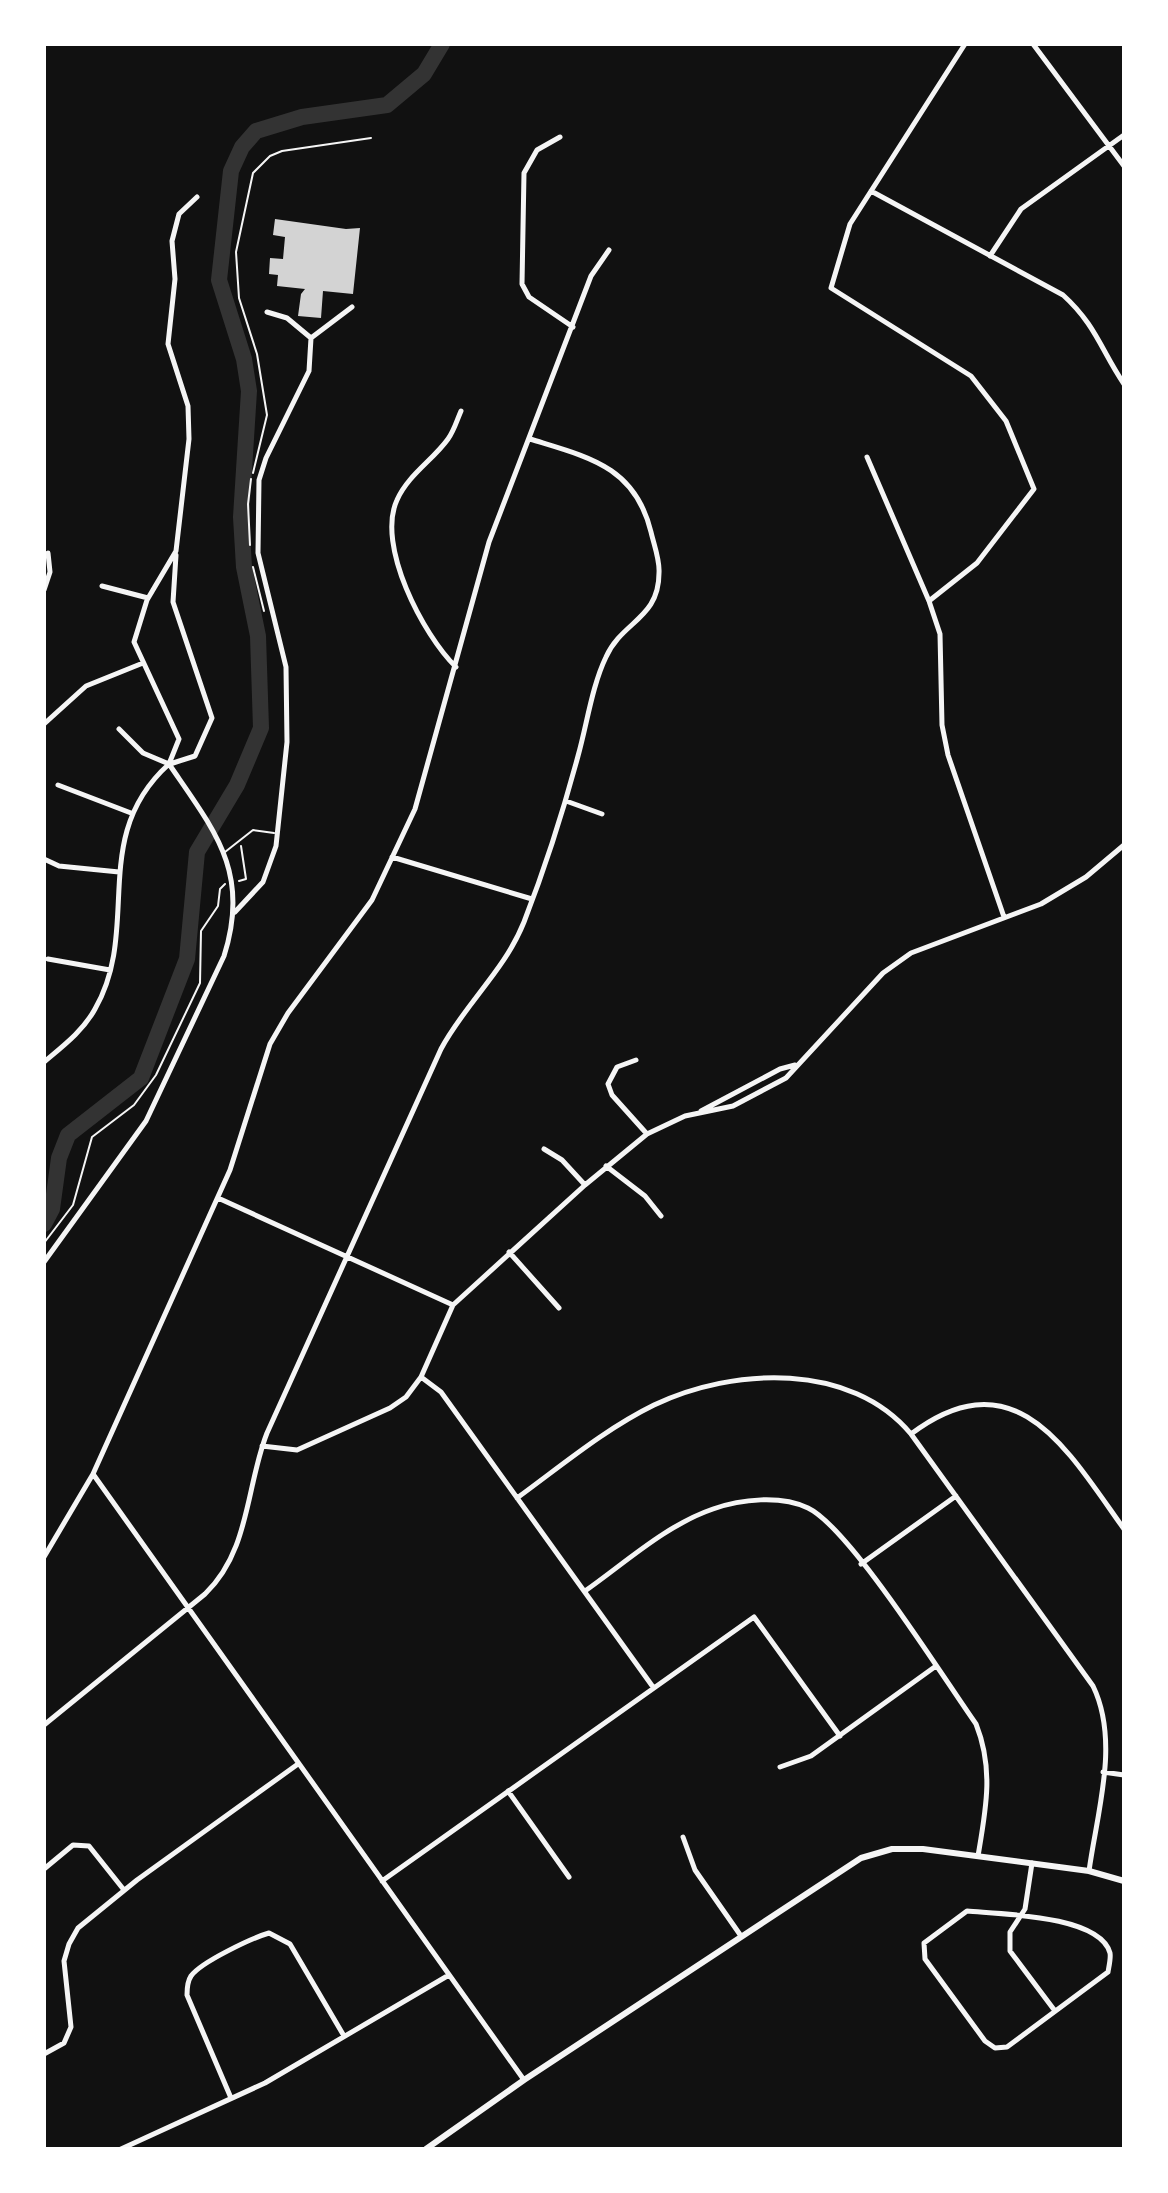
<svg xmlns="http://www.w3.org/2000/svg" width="1168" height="2193" viewBox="0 0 1168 2193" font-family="'Roboto Serif',serif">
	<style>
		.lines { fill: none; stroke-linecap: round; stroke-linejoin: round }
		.river { stroke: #333; stroke-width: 16 }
		.building { fill: #d3d3d3 }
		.path { stroke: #f5f5f5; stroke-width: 2 }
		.service { stroke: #f5f5f5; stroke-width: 2 }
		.minor { stroke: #f5f5f5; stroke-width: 5 }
		.tertiary { stroke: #f5f5f5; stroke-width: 6 }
	</style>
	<rect width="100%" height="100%" fill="#111"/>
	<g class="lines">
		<path class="river" d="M44,1224L52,1209L59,1158L68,1135L141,1078L187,959L197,852L237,785L261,728L258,636L244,567L241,517L249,391L244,359L219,280L231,171L242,147L256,131L302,117L387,105L424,74L442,44"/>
	</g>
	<path class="building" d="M275,219L346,229L360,228L353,294L323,291L321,318L298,316L301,294L305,289L277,286L278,275L269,274L270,258L283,259L285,237L273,235Z"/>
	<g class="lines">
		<path class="path" d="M253,473L267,415L257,354L239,298L236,252L253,173L270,156L282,151L371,138
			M250,545L248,504L251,479
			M253,567L264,611
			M239,881L246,879L241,846
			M44,1243L73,1205L92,1137L134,1105L156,1075L200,983L201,931L218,906L220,889L225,884"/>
		<path class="service" d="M225,852L253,830L274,833"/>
		<path class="minor" d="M1033,44L1124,166
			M560,137L537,150L524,173L522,284L529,297L573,327
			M871,191L1063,295C1096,325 1101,350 1124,384
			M990,256L1021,209L1124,135
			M311,338L352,307
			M867,457L929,601L940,634L942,725L948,755L1004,917
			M102,586L148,598
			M44,590L50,572L48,553
			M929,601L977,563L1034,489L1006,421L971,376L831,288L850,224L965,44
			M456,667C423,635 376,545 397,500C408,475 433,460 448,439C454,431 457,420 461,411
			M44,724L86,686L143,663
			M170,764L195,756L212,718L173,602L176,555
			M58,785L131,813
			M566,801L602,814
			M392,857L532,899
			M44,859L59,866L119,872
			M235,912L263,882L276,846L287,742L286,667L258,553L259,480L266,458L309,371L311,338L287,318L267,312
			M48,959L110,970
			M636,1060L617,1067L608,1084L612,1095L647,1134
			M44,1062C63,1046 83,1031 95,1009C142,927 88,837 169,764L143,753L119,729
			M701,1111L780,1069L795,1065
			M544,1149L562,1160L585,1185
			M606,1166L645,1196L661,1216
			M218,1198L453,1305
			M509,1252L559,1308
			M44,1262L146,1121L224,956C251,872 214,830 169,764L179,739L134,642L147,600L176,551L189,439L188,406L168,344L175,279L172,241L179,214L197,197
			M421,1377L441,1392L653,1687
			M911,1434C1016,1355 1068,1451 1124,1529
			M262,1446L297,1450L390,1408L406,1397L421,1377L453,1305L585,1185L647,1134L685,1116L733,1106L786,1078L883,973L911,953L1041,904L1086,877L1124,845
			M93,1474L524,2080
			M517,1498C561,1466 605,1429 654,1405C734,1367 851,1362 911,1434L1093,1686C1120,1742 1097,1812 1089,1871
			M44,1557L93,1474L230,1170L270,1044L288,1013L372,900L415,809L489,542L591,276L609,250
			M861,1564L956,1496
			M585,1591C625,1563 666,1525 713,1509C741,1499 781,1495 808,1508C850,1528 944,1679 976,1724C994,1769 986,1809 978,1856
			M44,1725L205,1594C250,1551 246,1486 267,1433L441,1049C465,1004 505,970 524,922C545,868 563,812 578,756C587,724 592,686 606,657C622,621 659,619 659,573C660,560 654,545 651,532C635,466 588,457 530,439
			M780,1767L811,1756L936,1666
			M1103,1772L1124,1775
			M508,1791L569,1877
			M683,1837L695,1870L741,1936
			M1032,1863L1025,1909L1010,1932V1951L1055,2011
			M44,1869L73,1845L89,1846L124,1890
			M382,1881L754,1617L840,1736
			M967,1911C999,1914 1100,1915 1110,1953C1111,1958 1109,1966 1108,1972L1007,2047L995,2048L985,2041L925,1959L924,1943Z
			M44,2054L64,2043L71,2027L64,1961L69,1944L78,1928L137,1880L298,1764
			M231,2098L187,1995C187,1989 187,1982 191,1976C201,1962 252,1938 269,1933L290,1944L344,2036
			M121,2149L265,2083L449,1975"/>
		<path class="tertiary" d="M426,2149L524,2080L861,1858L892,1849H923L1089,1871L1124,1881"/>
	</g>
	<rect width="1168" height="2193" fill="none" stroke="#ffffff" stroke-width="92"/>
</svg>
